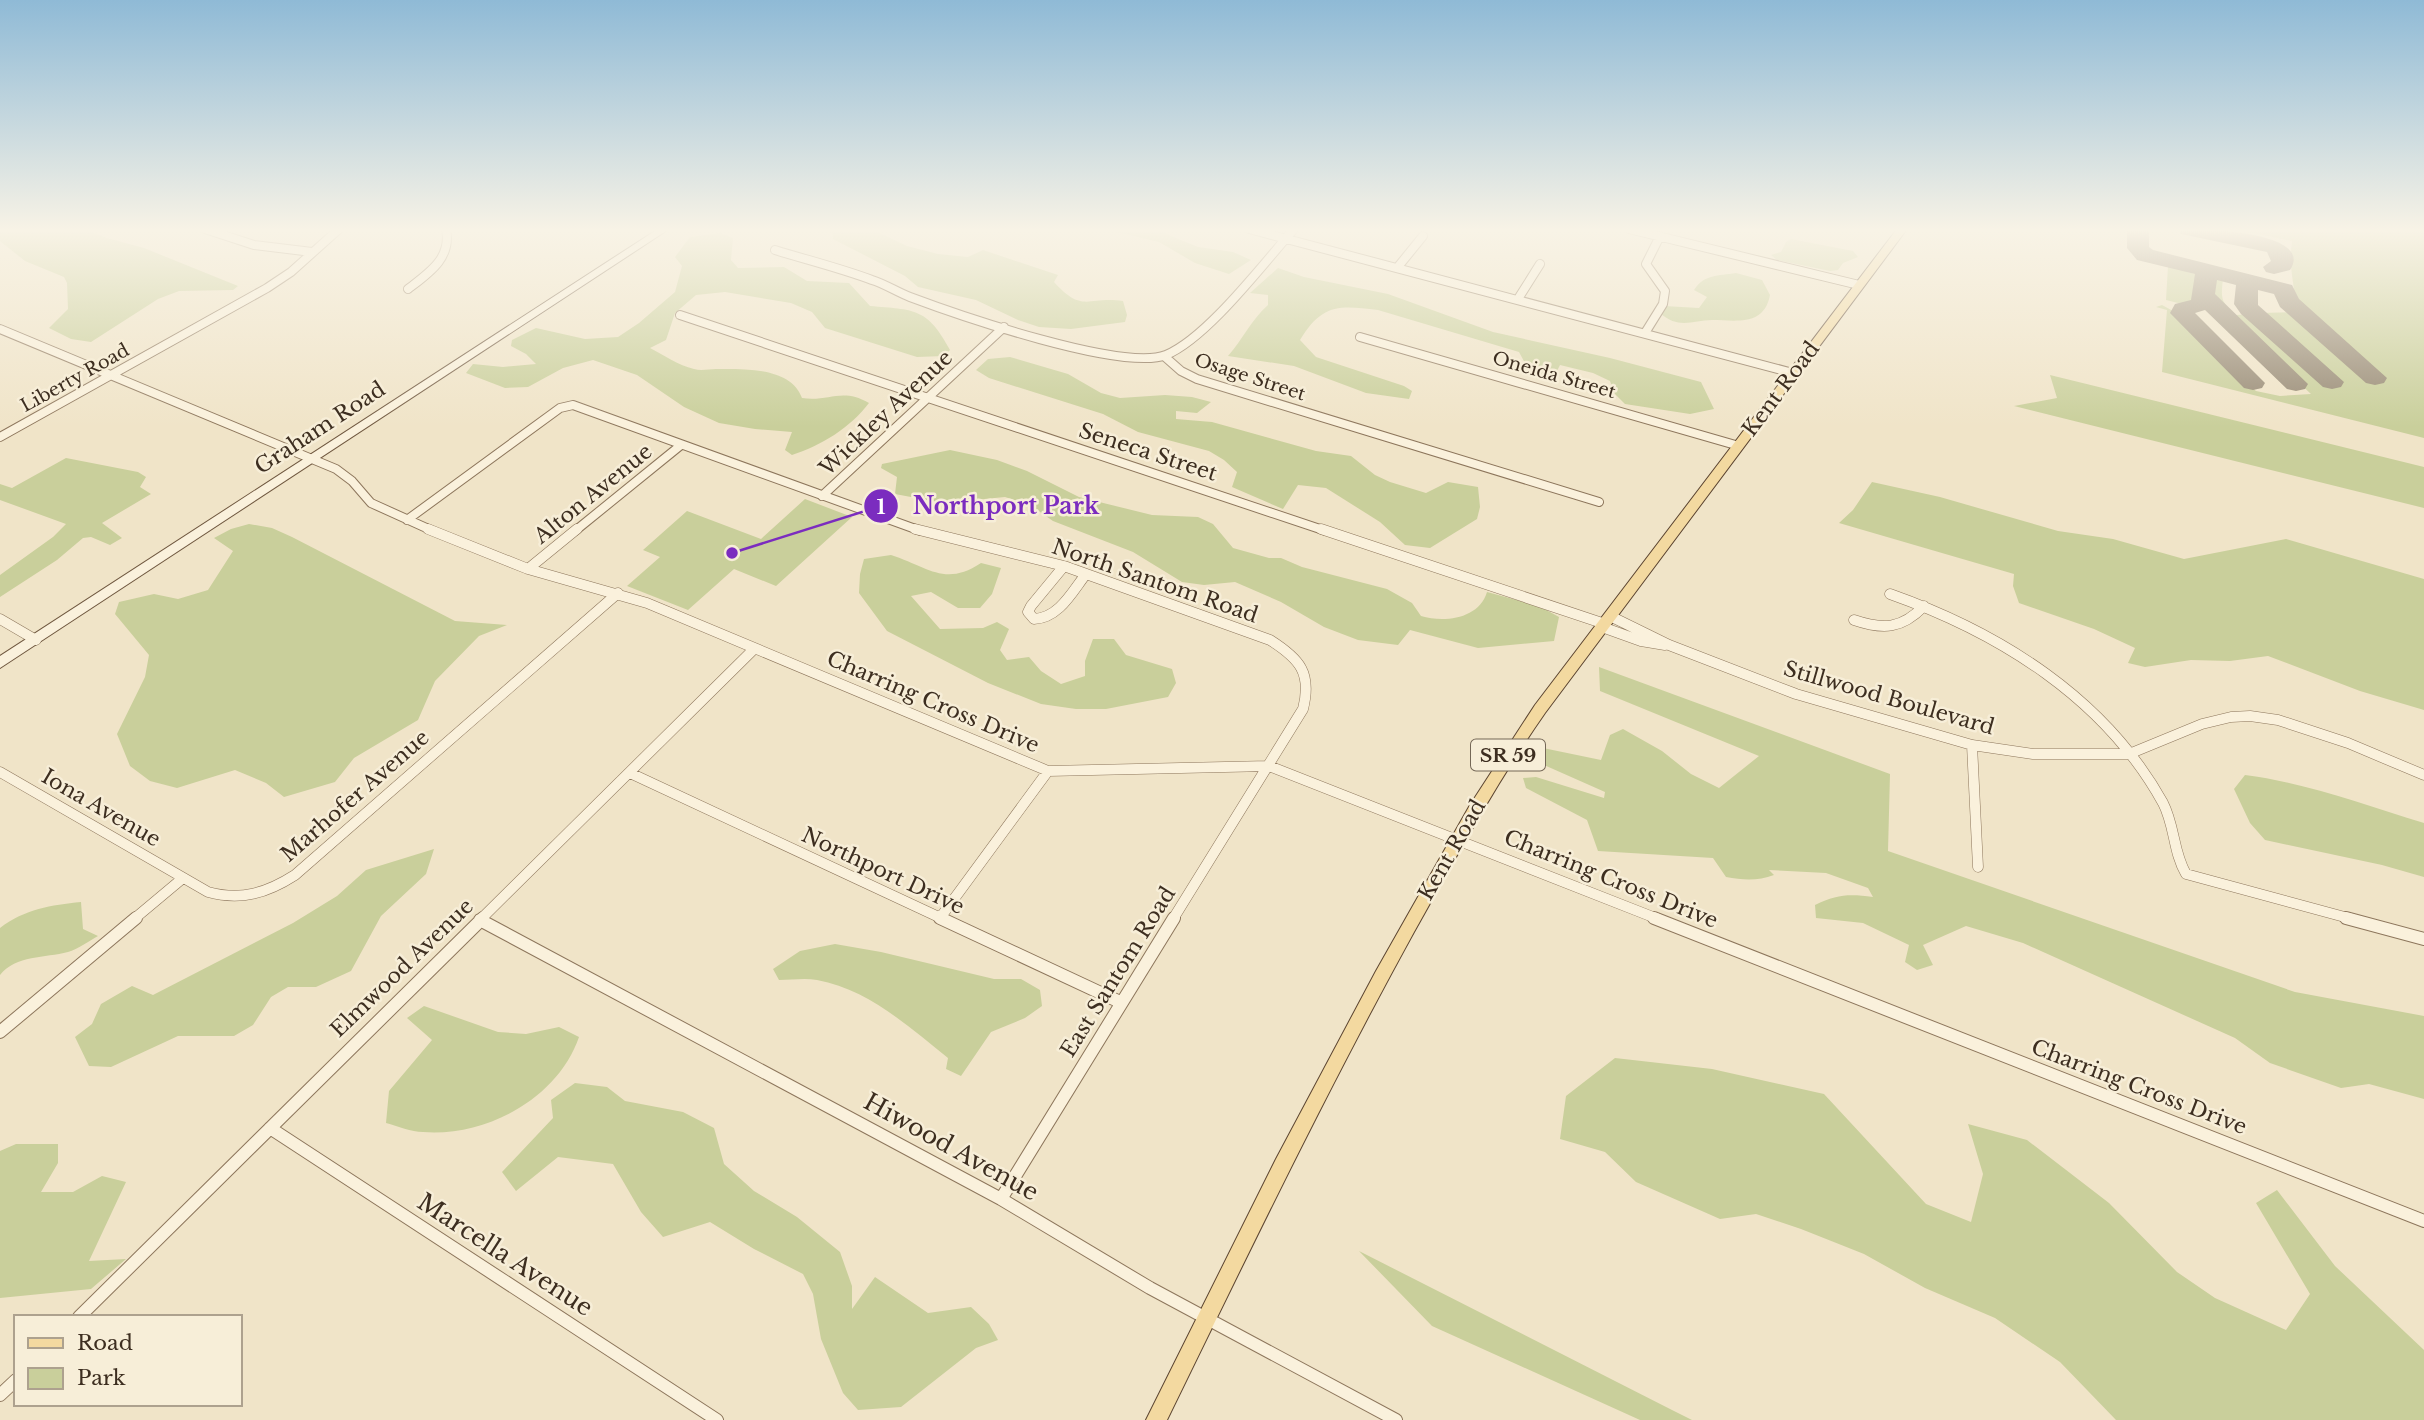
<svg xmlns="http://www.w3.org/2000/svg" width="2424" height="1420" viewBox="0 0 2424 1420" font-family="'Libre Baskerville',serif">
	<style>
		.green { fill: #c9cf9b }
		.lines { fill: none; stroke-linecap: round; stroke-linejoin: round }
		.taxiway { fill: #968974; fill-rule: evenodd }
		.minor-far2-casing { stroke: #8d765c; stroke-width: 10 }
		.minor-far1-casing { stroke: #8d765c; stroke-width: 11 }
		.minor-casing { stroke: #8d765c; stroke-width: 14 }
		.secondary-casing { stroke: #6f573f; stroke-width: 2 }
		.primary-casing { stroke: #5b4430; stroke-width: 2 }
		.minor-far2 { stroke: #faf1dc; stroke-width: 8 }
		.minor-far1 { stroke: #faf1dc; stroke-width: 10 }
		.minor { stroke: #faf1dc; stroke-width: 12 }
		.secondary { fill: #faf1dc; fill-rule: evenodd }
		.primary { fill: #f3d9a0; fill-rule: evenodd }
		.labels { text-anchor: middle; stroke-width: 5; stroke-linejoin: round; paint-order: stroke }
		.far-street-label { font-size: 18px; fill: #3d2e20; stroke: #f7eed8 }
		.shield { fill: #f7eed8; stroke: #756857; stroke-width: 2 }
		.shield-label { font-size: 19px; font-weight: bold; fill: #3d2e20 }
		.street-label { font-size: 21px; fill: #3d2e20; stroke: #f7eed8 }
		.near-street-label { font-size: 24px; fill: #3d2e20; stroke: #f7eed8 }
		.leader { fill: none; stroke: #7b2cbf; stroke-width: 2.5 }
		.callout-dot { fill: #7b2cbf; stroke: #f7eed8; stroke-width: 2.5 }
		.mark-label { font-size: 21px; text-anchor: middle; font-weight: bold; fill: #fff }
		.callout-label { font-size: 23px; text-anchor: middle; font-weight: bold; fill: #7b2cbf; stroke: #f7eed8; stroke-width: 5; stroke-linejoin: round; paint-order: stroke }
	</style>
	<rect width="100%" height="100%" fill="#f0e4c8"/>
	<path class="green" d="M0,229H85L107,238L144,248L238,286L233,290L179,291L158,299L91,342L71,339L49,328L68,309L67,283L64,277L25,261L0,241Z
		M832,229H871L907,246L938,254L968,257L983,250L1058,275L1054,282C1083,314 1087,296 1123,301L1127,315L1125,322L1071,329L1039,327L1018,320L976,300L918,287L905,276L833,239Z
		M1104,229H1161L1171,236L1198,247L1233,252L1251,260L1229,274L1195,263L1159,242Z
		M2235,229H2413L2424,231V438L2162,372L2167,310L2156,307L2162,305L2173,311L2256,391L2280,396L2311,394L2214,303L2212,296L2216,277L2223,278C2221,299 2220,301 2236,315L2253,314L2329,383L2336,382L2261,313L2295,312L2374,380L2381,379L2296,305L2290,260L2292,241Z
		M720,233L733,238L731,260L738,268L784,267L807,281L849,283L870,306C914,310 927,307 950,350L944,356L917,357L825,328L812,312L791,303L725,292L696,295L675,313L666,340L650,348C665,356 678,365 694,369C701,371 709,369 716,369C745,369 791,367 802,398C829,402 842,387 869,403C850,428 822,445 792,455L785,450L792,432L755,429L719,423L684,407L637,375L593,360L563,368L528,387L505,388L466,373L473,364L503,367L536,364L526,354L511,346L512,340L536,328L585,339L618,337L639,323L675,292L682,266L675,257L690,237Z
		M1791,239L1853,251L1858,257L1843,263L1838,270L1830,271L1777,260L1771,255L1781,252L1786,242Z
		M2168,266L2198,275L2194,302L2178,303L2166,300Z
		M1278,268L1304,277L1388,294L1493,332L1610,358L1701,382L1714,409L1690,414L1625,404L1615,394L1610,381L1593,373L1560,365L1552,381L1536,378L1526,370V365L1519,352L1378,310C1338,305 1322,304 1300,340L1316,357L1404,386L1412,391L1409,399L1366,393L1294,366L1228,356C1243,339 1251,320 1268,305V295L1250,293Z
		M1736,273L1762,280L1770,295C1764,327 1735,320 1712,320C1693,320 1679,330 1660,313L1664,306L1699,308L1707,297L1694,290C1704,274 1718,276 1736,273Z
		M1010,357L1068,374L1101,393L1120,398L1165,395L1192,397L1211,402L1197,413L1176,411V419L1212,422L1316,451L1351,456L1375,475L1390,482L1426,493L1448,482L1478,487L1480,507L1477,519L1430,548L1405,545L1380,522L1326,488L1298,485L1283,509L1232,487L1237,472L1224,460L1209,451L1138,432L1103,414L989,378L976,370L988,359Z
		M2050,375L2424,467V508L2014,406L2057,398Z
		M950,450L997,460L1027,471L1079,497L1152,515L1198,517L1213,524L1233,548L1269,558H1281L1302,567L1387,589L1412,603L1421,616C1444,623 1479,619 1487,592L1539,606L1559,617L1554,641L1478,648L1410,630L1398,645L1358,640L1324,627L1281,602L1235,582L1204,585L1182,582L1133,552L1053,521L1030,505L1005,497L943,503L895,494L897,477L881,468L882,464Z
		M66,458L138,472L146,477L140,487L151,494L102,523L122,538L110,545L91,537L83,538L57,560L0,597V575L53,537L66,524L0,500V484L12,488Z
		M1872,482L1940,497L2058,531L2113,539L2184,559L2286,539L2424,579V710L2360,691L2268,656L2230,661L2191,660L2145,667L2128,663L2135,648L2094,629L2019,603L2013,586L2014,574L1839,523L1853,510Z
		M805,499L852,517L776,586L734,569L688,610L627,586L660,557L643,550L687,511L761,539Z
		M249,524L272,528L292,537L455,621L507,625L479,636L435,681L418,720L354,758L335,782L284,797L266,783L235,770L177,788L150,781L130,766L117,734L145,677L149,655L115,614L119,602L154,594L178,599L208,590L233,551L214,538L231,529Z
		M891,555C928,567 945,587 981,563L1001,568L992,594L980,608H958L931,592L911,596L940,629L983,628L997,622L1009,629L1000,650L1007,660L1029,657L1041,671L1061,684L1085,676V661L1093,639H1114L1126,655L1172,669L1176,683L1168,697L1106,709H1076L1041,704L988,683L887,631L859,593L860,574L864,559Z
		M1599,667L1890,774L1888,851L2295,992L2424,1016V1099L2369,1084L2341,1088L2270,1063L2235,1038L2023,943L1966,926L1923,945L1933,965L1917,970L1905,962L1909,945L1863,923L1816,918L1815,905C1837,894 1850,894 1873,897L1868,888L1826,873L1769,870L1774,875C1758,881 1743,880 1726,877L1713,858L1598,851L1587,820L1526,788L1523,778L1536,777L1604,798L1605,792L1535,761L1543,748L1601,760L1610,735L1623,729L1662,751L1691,774L1719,788L1759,756L1600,691Z
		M2245,775C2307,783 2365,805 2424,823V877L2382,865L2265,840L2250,823L2234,789Z
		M434,849L426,874L381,916L351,971L316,987H288L271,997L253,1025L234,1036H178L111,1067L89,1066L75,1037L92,1024L101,1004L132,986L153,995L293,923L337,896L366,870Z
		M81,902L83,929L98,936C89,941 78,949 68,952C45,958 16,955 0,975V928C25,909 51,905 81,902Z
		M835,944L881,952L994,979H1021L1040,990L1042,1006L1025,1018L991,1032L961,1076L946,1069L948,1058C909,1027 868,989 817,980C805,978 791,980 779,980L773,969L800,951Z
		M424,1006L498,1032L526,1034L559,1027L579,1037C558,1098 487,1137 423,1132C411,1132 398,1126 386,1123L389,1091L432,1040L407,1018Z
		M1615,1058L1712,1069L1824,1094L1926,1204L1971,1222L1983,1174L1968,1124L2027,1140L2109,1203L2177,1272L2215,1298L2286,1330L2310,1294L2256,1203L2277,1190L2335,1266L2424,1350V1420H2116L2060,1362L1995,1318L1925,1288L1864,1254L1801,1229L1756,1214L1720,1219L1636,1182L1605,1152L1560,1139L1566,1096Z
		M575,1083L607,1087L625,1101L683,1112L714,1128L724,1164L754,1191L797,1217L840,1252L852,1286V1309L875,1277L928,1313L971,1307L989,1324L998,1340L976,1348L901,1407L858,1410L843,1393L821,1339L813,1294L803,1274L754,1249L710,1222L663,1237L641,1212L613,1164L558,1157L516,1191L502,1172L553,1118L551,1100Z
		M16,1144H58V1163L41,1192H73L102,1176L126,1182L89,1261L126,1259L91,1289L0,1298V1151Z
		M1359,1251L1672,1410L1692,1420H1640L1432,1326Z"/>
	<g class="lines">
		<path class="taxiway" d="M2127,229H2149V247L2153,250L2292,285L2299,299L2387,378L2384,383L2375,385L2366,383L2280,307L2274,294L2258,290V305L2344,382L2341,387L2332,389L2323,387L2241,314L2234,304L2236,285L2217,280L2215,294L2308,384L2305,389L2296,391L2287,389L2205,310L2195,313L2265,383L2262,388L2253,390L2244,388L2170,313L2175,304L2191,300L2195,274L2137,260L2127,248Z
			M2178,229C2197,228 2316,231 2290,270L2274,274L2266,272L2263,267L2271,261L2267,252L2181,234Z"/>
		<defs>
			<path id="minor-far2" d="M205,229L254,245L312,252
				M1249,229L1793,373
				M1629,229L1859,285
				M775,250C807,260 840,268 872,280C885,284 897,292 910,297C958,315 1123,372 1166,355C1207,338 1263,264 1294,229
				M1397,268L1423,236
				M408,289C429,273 452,258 446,229
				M1518,299L1540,264
				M680,315L1326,531
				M0,329L336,469L352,481L371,503L433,531
				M1645,333L1663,304L1665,291L1646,264L1660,236
				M1360,337L1739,446
				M1164,356L1181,371L1197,379L1599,502
				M0,437L267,288L291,272L339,229
				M822,496L1004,327
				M407,520L560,408L573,405L921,531
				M575,531L681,445"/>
			<path id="minor-far1" d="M428,529L528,569L647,603L1048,771L1269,766L1658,919
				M915,529L1064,566L1270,640C1300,659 1312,673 1303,709L1173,919
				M1321,529L1605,624
				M1064,566L1031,606L1028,612L1034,619C1059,618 1072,592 1086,574
				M528,569L577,529
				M1890,594C2000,633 2105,698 2163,803C2175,826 2173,852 2186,874L2352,919
				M1610,616L1669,645L1796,694L1972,745L2033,754H2129L2202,724L2231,717L2250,716L2278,720L2348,743L2424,775
				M0,619L36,640
				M1854,620C1883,630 1902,629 1924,606
				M1602,627L1641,641L1665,645
				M1972,745L1978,867
				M0,772L208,892C241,901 267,893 295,875L618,593
				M630,773L943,919
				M940,918L1048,771
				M134,919L183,878
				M481,919L754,649"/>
			<path id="minor" d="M940,918L1120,1002
				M1654,918L2424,1221
				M2346,918L2424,939
				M480,920L1001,1199L1150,1288L1396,1420
				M0,1032L136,918
				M270,1128L717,1420
				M1001,1199L1174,918
				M79,1317L483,918
				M0,1395L16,1380"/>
			<path id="secondary" d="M658,229H669L0,668V656Z"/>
			<path id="primary" d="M1897,229H1907L1545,713C1496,783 1456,857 1414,932C1326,1092 1247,1256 1167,1420H1146L1276,1159L1376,971L1470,805L1535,705Z"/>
		</defs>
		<use href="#minor-far2" class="minor-far2-casing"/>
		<use href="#minor-far1" class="minor-far1-casing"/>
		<use href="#minor" class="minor-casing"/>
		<use href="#secondary" class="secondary-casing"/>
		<use href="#primary" class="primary-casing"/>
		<use href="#minor-far2" class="minor-far2"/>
		<use href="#minor-far1" class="minor-far1"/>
		<use href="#minor" class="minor"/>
		<use href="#secondary" class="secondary"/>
		<use href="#primary" class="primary"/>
	</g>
	<linearGradient id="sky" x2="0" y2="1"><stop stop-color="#8fbad6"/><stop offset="0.54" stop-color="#f8f3e6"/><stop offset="1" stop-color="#f8f3e6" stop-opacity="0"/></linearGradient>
	<rect width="2424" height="427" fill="url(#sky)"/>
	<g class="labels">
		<g class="far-street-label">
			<text transform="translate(1554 375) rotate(16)" y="6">Oneida Street</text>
			<text transform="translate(1250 377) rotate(18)" y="6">Osage Street</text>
			<text transform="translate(75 378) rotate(-29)" y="6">Liberty Road</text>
		</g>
		<rect class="shield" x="1471" y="739.5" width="74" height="31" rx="5"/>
		<g class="shield-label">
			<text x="1508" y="762">SR 59</text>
		</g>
		<g class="street-label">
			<text transform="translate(1781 389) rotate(-53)" y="7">Kent Road</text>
			<text transform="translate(886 413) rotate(-43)" y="7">Wickley Avenue</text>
			<text transform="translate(320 428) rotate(-33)" y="7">Graham Road</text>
			<text transform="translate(1148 452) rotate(18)" y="7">Seneca Street</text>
			<text transform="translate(593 494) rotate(-39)" y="7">Alton Avenue</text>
			<text transform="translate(1155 581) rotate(19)" y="7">North Santom Road</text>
			<text transform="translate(1889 698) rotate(16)" y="7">Stillwood Boulevard</text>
			<text transform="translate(933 702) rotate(23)" y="7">Charring Cross Drive</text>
			<text transform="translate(355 796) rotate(-41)" y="7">Marhofer Avenue</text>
			<text transform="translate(101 808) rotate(30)" y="7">Iona Avenue</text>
			<text transform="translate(1452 850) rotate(-60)" y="7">Kent Road</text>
			<text transform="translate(883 871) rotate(25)" y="7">Northport Drive</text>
			<text transform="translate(1611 879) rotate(22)" y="7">Charring Cross Drive</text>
			<text transform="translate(402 968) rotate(-44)" y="7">Elmwood Avenue</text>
			<text transform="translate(1118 972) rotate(-58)" y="7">East Santom Road</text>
			<text transform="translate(2139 1087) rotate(21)" y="7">Charring Cross Drive</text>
		</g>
		<g class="near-street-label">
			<text transform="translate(951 1147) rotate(29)" y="8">Hiwood Avenue</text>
			<text transform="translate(505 1255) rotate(33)" y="8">Marcella Avenue</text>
		</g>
	</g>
	<path class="leader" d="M732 553L881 506"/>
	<g class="callout-dot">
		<circle cx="732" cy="553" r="7"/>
		<circle cx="881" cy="506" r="18"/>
	</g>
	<g class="mark-label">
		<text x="881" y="514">1</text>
	</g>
	<g class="callout-label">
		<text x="1006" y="514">Northport Park</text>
	</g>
	<rect x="14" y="1315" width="228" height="91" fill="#f7eed8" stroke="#ada18e" stroke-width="2"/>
	<rect x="28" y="1338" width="35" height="10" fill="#f3d9a0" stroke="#ada18e" stroke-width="2"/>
	<text x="77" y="1350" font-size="21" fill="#3d2e20">Road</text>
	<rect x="28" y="1368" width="35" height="21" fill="#c9cf9b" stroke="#ada18e" stroke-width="2"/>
	<text x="77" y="1385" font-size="21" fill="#3d2e20">Park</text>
</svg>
